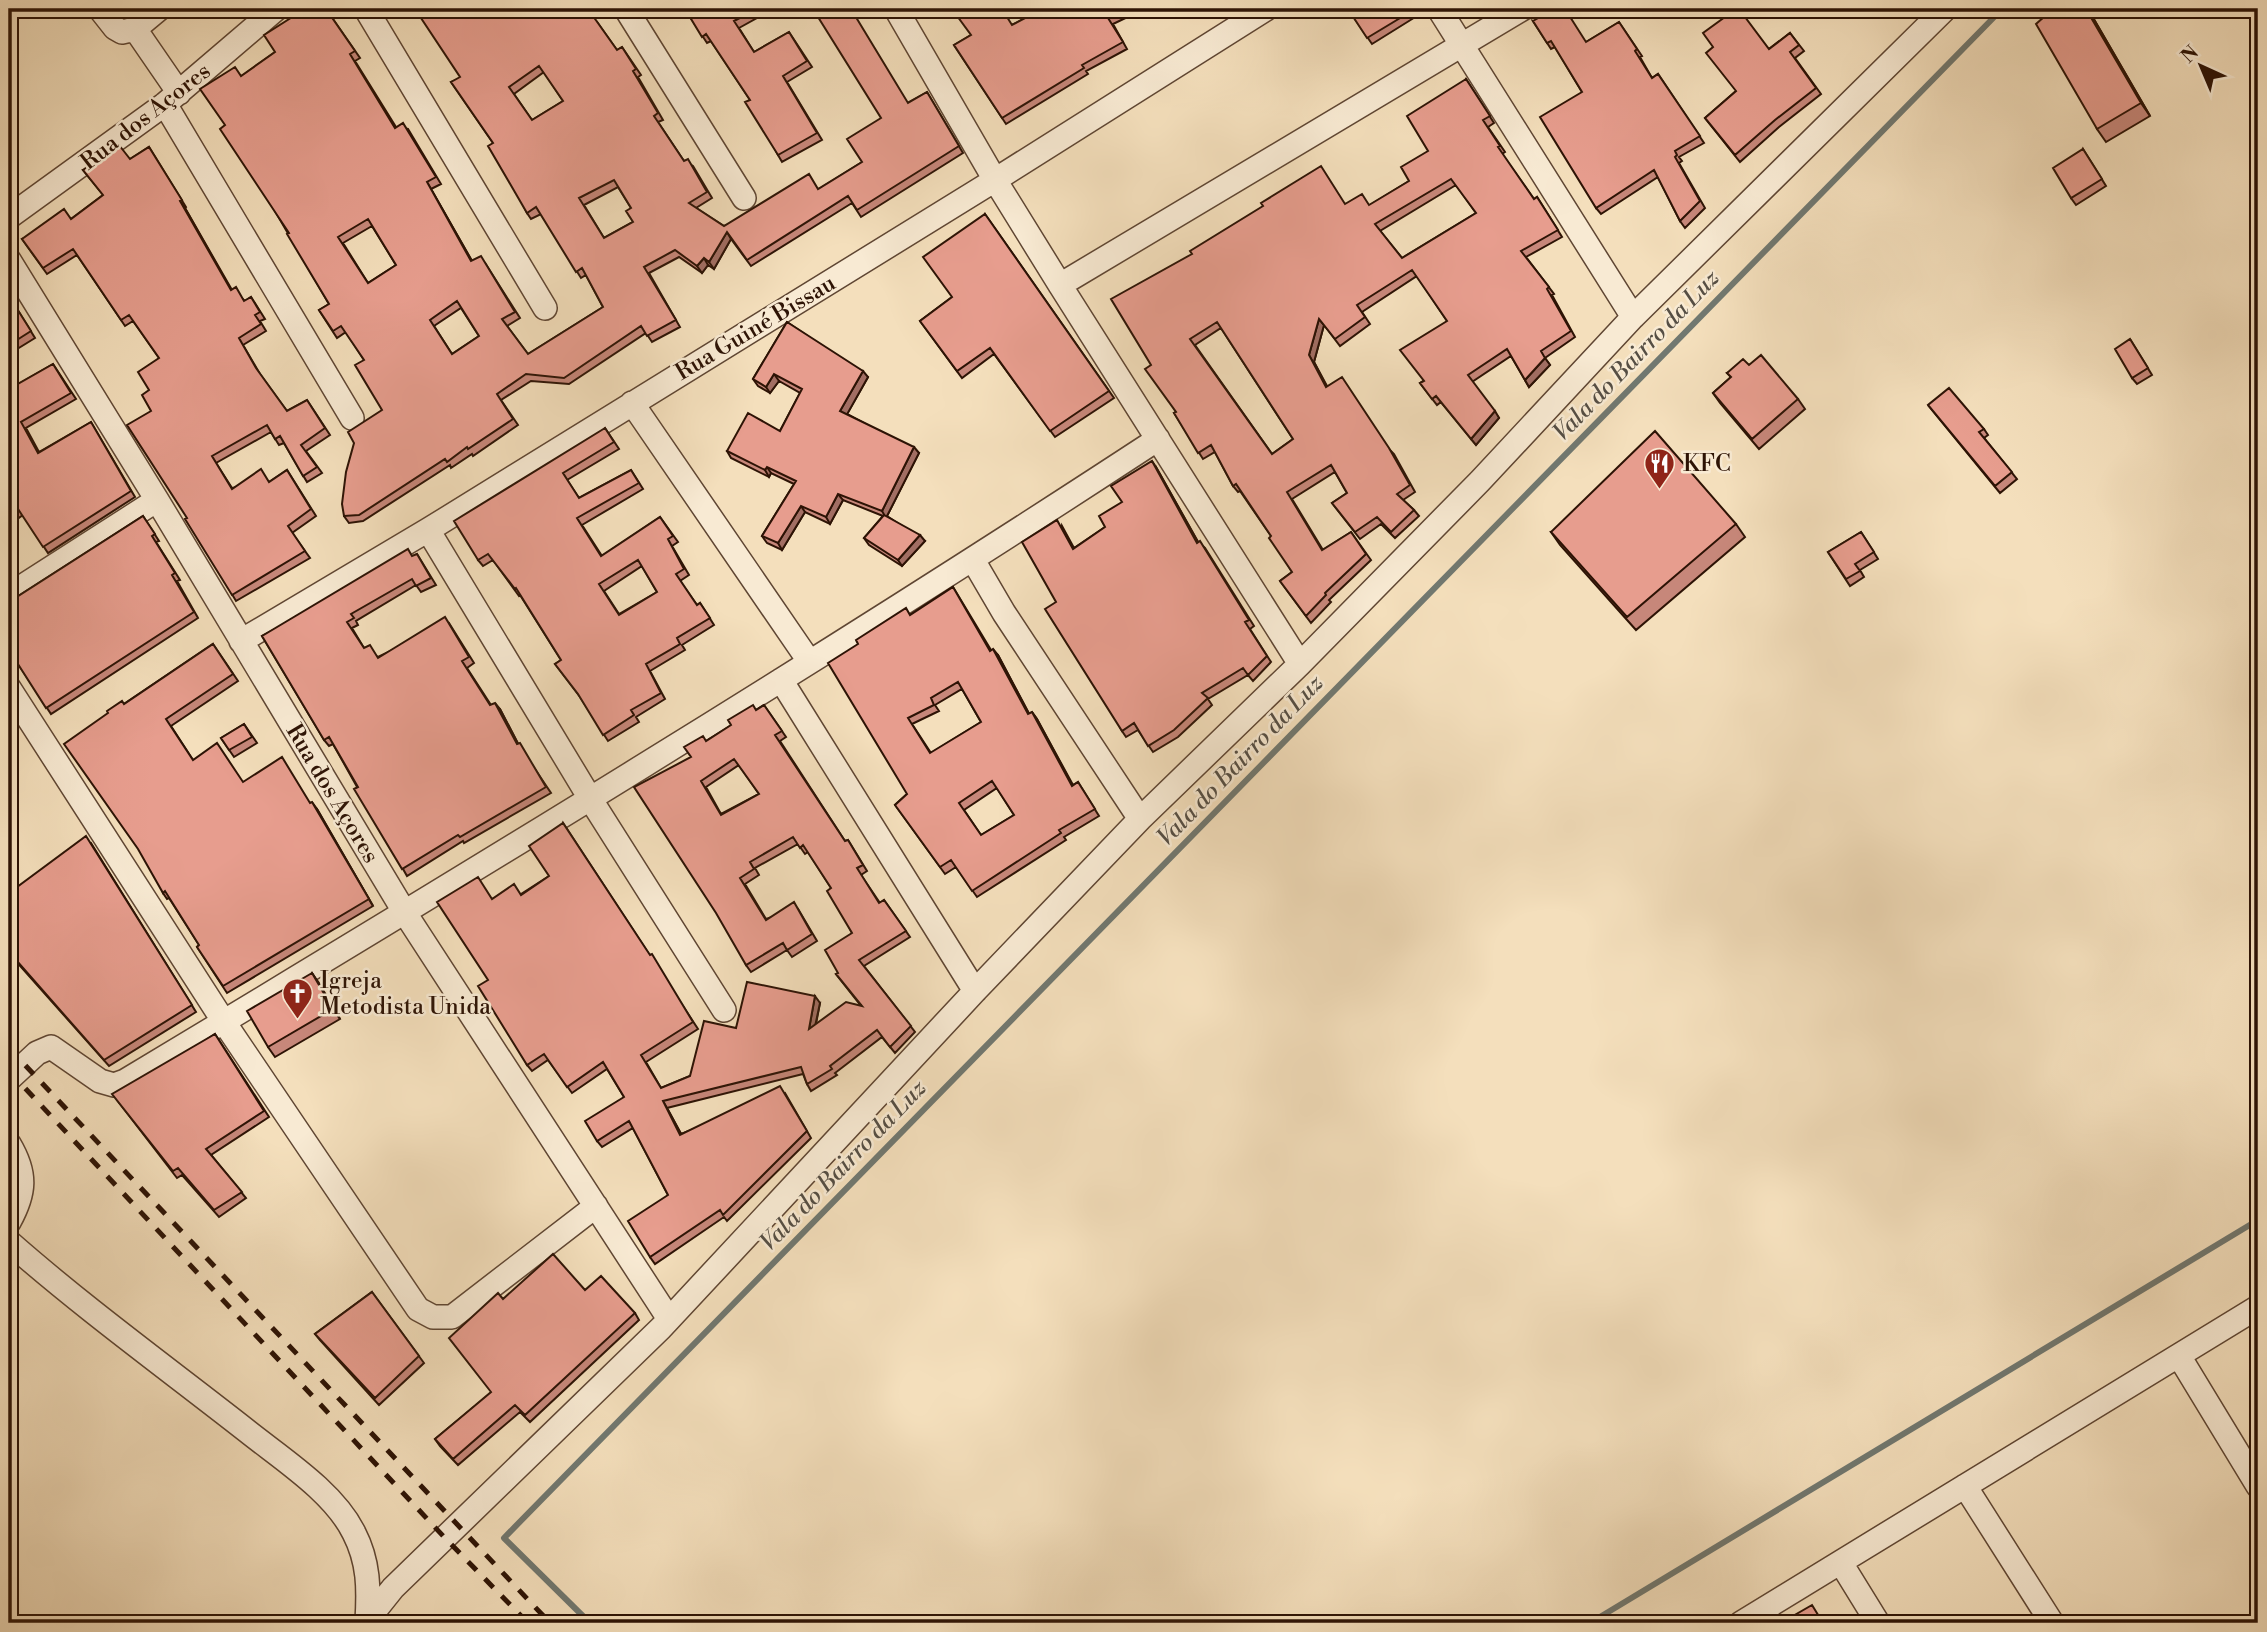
<svg xmlns="http://www.w3.org/2000/svg" width="2267" height="1632" viewBox="0 0 2267 1632" font-family="'Libre Bodoni',serif">
	<style>
		.lines { fill: none; stroke-linecap: round; stroke-linejoin: round }
		.stream { stroke: #717870; stroke-width: 6 }
		.minor-casing { stroke: #5f4633; stroke-width: 26 }
		.minor { stroke: #f8ead3; stroke-width: 23 }
		.rail { stroke: #2d1305; stroke-width: 5; stroke-dasharray: 12 12; stroke-linecap: butt }
		.wall { fill: #c7877a; stroke: #2d1305; stroke-width: 2; fill-rule: evenodd }
		.shaded-wall { fill: #a26e63; stroke: #2d1305; stroke-width: 2 }
		.building { fill: #e79d8e; stroke: #2d1305; stroke-width: 2; fill-rule: evenodd }
		.labels { text-anchor: middle; stroke-width: 5; stroke-linejoin: round; paint-order: stroke }
		.street-label { font-size: 23px; fill: #2d1305; stroke: #f8ead3 }
		.poi-label { font-size: 23px; fill: #2d1305; stroke: #f8ead3; text-anchor: start }
		.water-label { font-size: 24px; font-style: italic; fill: #554e44; stroke: #f8ead3 }
	</style>
	<rect width="100%" height="100%" fill="#f4dfbc"/>
	<filter id="stains"><feTurbulence type="fractalNoise" baseFrequency=".00286" numOctaves="4"/><feColorMatrix values="0 0 0 0 .2 0 0 0 0 .09 0 0 0 0 .02 0 0 0 .5 -.17"/></filter>
	<radialGradient id="worn" r=".72"><stop offset=".6" stop-color="#630" stop-opacity="0"/><stop offset="1" stop-color="#630" stop-opacity=".3"/></radialGradient>
	<g class="lines">
		<path class="stream" d="M421,1623V1622
			M590,1623L504,1538L2002,9
			M1590,1623L2258,1220"/>
		<defs>
			<path id="minor" d="M100,9L115,28L122,32L135,29L159,9
				M366,9L545,308
				M626,9L744,198
				M896,9L995,180L1060,285L1300,664
				M1439,9L1633,317
				M135,29L179,93
				M165,104L352,418
				M9,217L165,104L276,9
				M9,260L157,500L405,913L669,1319
				M1060,285L1522,9
				M632,403L809,661
				M428,530L591,800L724,1010
				M973,560L1004,613L1140,819
				M9,595L157,500
				M241,641L428,530L995,180L1266,9
				M781,680L975,991
				M9,688L224,1022L418,1309L433,1317H452L596,1206
				M9,1079L37,1053L51,1047L100,1081L114,1085L125,1081C473,872 819,661 1158,439
				M9,1144C27,1174 25,1193 9,1222
				M9,1242C84,1308 168,1369 247,1431C282,1459 334,1492 354,1533C369,1562 369,1589 367,1621
				M2179,1356L2258,1486
				M1965,1486L2052,1623
				M1841,1563L1878,1623
				M365,1623L393,1588L661,1328L975,991L1140,819L1300,664L1480,481L1633,317L1945,9
				M1741,1623L2258,1307"/>
		</defs>
		<use href="#minor" class="minor-casing"/>
		<use href="#minor" class="minor"/>
		<path class="rail" d="M9,1048L550,1623
			M9,1071L445,1538L528,1623"/>
	</g>
	<path class="wall" d="M326,9L360,58L355,61L396,127L408,129L441,184L431,189L472,261L485,263L520,318L507,326L528,354L603,307L586,275L581,278L541,214L531,219L527,213L493,143L451,82L597,22L617,50L622,47L641,75L638,77L663,120L658,122L684,161L693,166L712,198L696,208L724,226L819,189L862,162L909,102L927,92L963,153L861,217L852,203L751,266L731,239L714,269L708,265L702,273L679,257L649,273L680,327L652,342L646,333L569,384L531,381L501,400L518,425L473,456L472,454L451,468L450,465L363,521L349,523L344,516L382,410L364,360L346,332L337,338L319,310L329,304L225,125L242,76L275,52ZM544,72L563,101L532,120L514,94ZM618,187L631,208L633,222L604,238L584,205ZM372,226L396,265L368,283L343,243ZM461,308L479,336L452,354L434,326Z
		M685,9H773L739,28L754,52L789,32L812,67L787,82L822,140L782,162L778,155L750,100L711,41L707,43Z
		M1042,9H1136L1138,12L1113,24L1127,49L1086,71L1088,74L1006,124L954,45L971,35L1012,25Z
		M1348,9H1424L1425,11L1372,44Z
		M2053,9H2088L2150,116L2106,142L2097,129Z
		M1533,21L1586,42L1619,22L1642,56L1640,57L1652,78L1658,74L1704,143L1679,157L1682,161L1679,163L1705,208L1685,228L1680,221L1658,177L1601,214L1596,208L1582,92L1555,47L1551,49Z
		M1790,33L1804,51L1795,58L1821,94L1779,127L1740,162L1705,118L1736,91L1769,49Z
		M1466,79L1494,123L1488,127L1505,152L1502,154L1534,199L1537,197L1562,237L1526,257L1554,294L1552,295L1575,337L1545,358L1550,365L1529,387L1511,356L1472,382L1499,418L1476,445L1441,402L1437,405L1420,383L1423,381L1447,321L1417,276L1362,312L1370,324L1340,346L1324,325L1314,362L1327,386L1394,454L1415,492L1403,500L1414,510L1419,516L1395,538L1381,524L1360,539L1332,503L1347,493L1335,472L1292,499L1323,550L1351,532L1371,560L1329,600L1331,602L1311,623L1280,581L1292,572L1271,536L1240,491L1238,492L1233,486L1215,452L1203,459L1174,413L1176,412L1151,365L1345,204L1370,205L1409,181L1428,151ZM1456,185L1476,213L1402,258L1380,231ZM1221,328L1293,439L1272,454L1195,345Z
		M149,147L186,207L185,208L232,290L245,301L251,297L265,319L260,321L266,331L243,345L260,374L287,411L307,400L330,435L306,451L322,473L307,482L284,443L279,445L271,432L216,463L232,488L269,482L287,470L316,516L292,533L310,558L236,601L187,518L151,411L149,390L159,358L133,321L125,326L77,255L47,274L22,239L71,219L103,195L83,170L130,159Z
		M2083,149L2106,186L2076,205L2071,198Z
		M985,214L1114,398L1055,437L994,354L962,378L920,321L952,297Z
		M14,304L35,338L9,354V307Z
		M787,322L868,377L847,414L919,453L887,516L925,541L902,566L869,545L864,538L883,516L843,500L830,524L805,512L782,550L767,543L762,536L794,484L771,473L769,477L731,458L727,451L780,431L800,393L779,381L770,393L758,386L753,379Z
		M2130,339L2152,375L2137,384L2132,378Z
		M53,364L76,399L26,428L39,452L91,422L135,497L48,553L23,515L9,525V374L15,386Z
		M1749,365L1798,399L1805,409L1759,449L1720,403L1713,393L1731,377L1727,373Z
		M1928,405L1984,429L1988,435L1984,438L2017,479L2000,493Z
		M605,428L619,449L567,480L579,498L631,470L643,489L582,525L602,556L660,517L678,542L672,546L689,575L680,581L697,605L700,603L714,625L682,645L685,650L650,671L665,699L636,717L639,722L608,741L580,697L555,664L561,660L520,595L519,596L493,560L483,566L478,560ZM642,566L657,592L619,614L604,591Z
		M1156,467L1198,542L1205,548L1254,626L1250,629L1271,662L1253,681L1248,675L1208,699L1212,705L1178,737L1153,752L1138,730L1126,737L1122,731L1056,602L1062,526L1074,548L1105,527L1122,502Z
		M143,516L159,541L156,542L180,580L177,581L198,618L51,714L9,650L12,600Z
		M1736,524L1745,537L1636,630L1560,545L1551,532Z
		M1861,532L1878,559L1860,570L1864,577L1850,586L1828,552Z
		M417,554L436,585L421,592L416,585L356,621L358,625L352,628L364,648L378,657L449,623L474,663L467,668L491,705L500,709L518,744L551,793L464,843L463,841L407,876L333,744L329,746L324,740L262,636Z
		M953,587L991,650L998,655L1029,714L1032,712L1037,719L1073,785L1078,782L1099,816L1064,837L1066,840L977,897L956,867L945,874L895,805L907,794L910,615ZM962,689L981,722L931,753L912,724L939,711L935,705ZM997,788L1014,815L981,835L964,810Z
		M213,644L238,681L171,726L193,760L243,782L310,803L317,809L373,906L227,993L197,947L199,945L169,898L167,899L163,893L124,704Z
		M764,705L786,737L780,741L845,841L848,840L867,871L861,875L880,903L884,900L910,937L864,966L915,1032L895,1053L882,1037L835,1073L837,1075L811,1091L807,1084L803,1074L667,1108L681,1134L785,1093L811,1138L727,1221L724,1217L655,1264L650,1257L668,1195L633,1128L602,1147L597,1141L624,1097L607,1069L572,1093L548,1060L532,1071L527,1065L488,980L492,899L521,894L549,876L563,823L698,1029L646,1062L661,1088L690,1076L736,1028L820,1003L816,1024L861,1006L836,974L838,973L852,933L831,888L808,852L805,854L798,844L755,868L759,875L745,884L766,919L798,909L817,941L792,957L787,950L751,972L746,965L691,757L706,741ZM739,765L759,794L721,814L706,787Z
		M244,724L257,743L234,757L221,738Z
		M91,843L196,1012L109,1066L14,959L9,962V893Z
		M312,973L340,1019L275,1057L268,1047Z
		M215,1034L269,1117L211,1155L246,1198L219,1217L182,1175L177,1178L117,1100Z
		M585,1290L635,1313L639,1320L530,1422L520,1412L458,1465L440,1446L435,1439L491,1393L503,1299Z
		M372,1292L424,1363L379,1405L320,1340L315,1334Z"/>
	<path class="shaded-wall" d="M2086,9H2088L2150,116L2141,103Z
		M427,182L431,189L476,268L471,261Z
		M180,201L185,208L235,297L231,290Z
		M727,232L731,239L714,269L709,262Z
		M704,258L708,265L702,273L697,266Z
		M1319,319L1324,325L1314,362L1330,393L1309,355Z
		M1545,358L1550,365L1529,387L1525,380Z
		M863,371L868,377L845,418L840,411Z
		M774,374L779,381L770,393L766,387Z
		M1495,411L1499,418L1476,445L1471,439Z
		M914,447L919,453L886,518L882,511Z
		M1152,461L1156,467L1202,549L1197,543Z
		M767,467L771,473L769,477L765,470Z
		M838,494L843,500L830,524L826,517Z
		M801,506L805,512L782,550L778,543Z
		M920,535L925,541L902,566L898,560Z
		M993,649L998,655L1033,721L1028,714Z
		M495,703L500,709L522,751L517,744Z
		M1032,712L1037,719L1076,792L1072,786Z
		M312,802L317,809L373,906L369,899Z
		M312,973L319,983L340,1019L333,1009Z
		M815,996L820,1003L813,1036L809,1029Z
		M663,1101L667,1108L685,1141L680,1135Z"/>
	<path class="building" d="M305,9H326L355,51L350,54L395,128L403,123L436,177L427,182L471,261L481,256L515,312L502,319L528,354L603,307L582,268L576,272L536,207L527,213L488,146L493,143L451,82L460,77L415,9H588L617,50L622,47L636,69L633,71L658,113L654,116L684,161L688,159L707,192L689,203L724,226L809,174L818,189L862,162L847,139L881,118L813,9H851L908,103L927,92L959,146L857,210L848,196L747,260L727,232L709,262L704,258L697,266L675,250L644,267L676,320L647,336L641,326L564,378L526,374L497,394L513,419L468,449L467,447L447,462L445,459L359,515L344,516L342,504L346,472L354,443L348,432L382,410L355,365L364,360L341,326L333,331L319,310L329,304L287,234L289,233L220,129L225,125L200,89L235,67L241,76L275,52L264,35ZM539,66L563,101L532,120L509,87ZM614,180L631,208L626,211L633,222L604,238L579,198ZM368,219L396,265L368,283L338,237ZM457,301L479,336L452,354L430,320Z
		M685,9H757L734,21L754,52L789,32L807,61L783,76L817,133L778,155L745,102L750,100L706,34L702,37Z
		M952,9H1002L1012,25L1042,9H1127L1108,18L1123,42L1082,65L1084,68L1002,118L954,45L971,35Z
		M1348,9H1415L1367,38Z
		M1554,9H1565L1586,42L1619,22L1637,49L1635,51L1652,78L1658,74L1700,136L1675,151L1677,155L1675,157L1700,201L1680,221L1654,170L1596,208L1540,117L1582,92L1551,41L1547,43L1533,21Z
		M1736,9H1739L1769,49L1790,33L1799,45L1790,52L1816,88L1775,120L1735,155L1705,118L1736,91L1706,53L1713,47L1703,33Z
		M2053,9H2086L2141,103L2097,129L2036,24Z
		M1466,79L1490,116L1483,120L1500,146L1498,147L1534,199L1537,197L1558,230L1521,251L1549,287L1547,289L1571,331L1541,351L1545,358L1525,380L1507,349L1468,375L1495,411L1471,439L1436,396L1432,399L1420,383L1424,381L1400,350L1447,321L1412,270L1357,305L1365,317L1335,339L1319,319L1309,355L1326,387L1342,377L1389,448L1410,485L1397,494L1414,510L1391,532L1377,517L1355,532L1332,503L1347,493L1331,465L1287,492L1322,550L1351,532L1366,554L1325,593L1326,595L1306,616L1280,581L1292,572L1269,538L1271,536L1236,484L1233,486L1211,445L1198,453L1174,413L1176,412L1145,369L1151,365L1111,299L1192,254L1190,251L1263,206L1261,203L1321,166L1345,204L1362,194L1369,205L1409,181L1401,167L1428,151L1407,116ZM1451,179L1476,213L1402,258L1375,224ZM1217,322L1293,439L1272,454L1190,339Z
		M119,145L130,159L149,147L182,200L180,201L231,290L236,287L244,301L251,297L260,312L255,315L261,324L239,338L256,368L287,411L307,400L325,428L301,445L317,467L303,476L280,436L275,439L267,425L212,456L232,489L261,469L269,482L287,470L311,509L288,526L305,551L232,595L185,519L187,518L127,425L151,411L142,395L149,390L138,372L159,358L129,315L121,320L73,249L43,268L22,239L64,209L71,219L103,195L83,170Z
		M2083,149L2102,179L2071,198L2053,168Z
		M985,214L1109,391L1050,431L990,348L957,371L920,321L952,297L923,257Z
		M14,304L31,331L9,345V307Z
		M787,322L863,371L840,411L914,447L882,511L838,494L826,517L801,506L778,543L762,536L796,481L767,467L765,470L727,451L748,413L780,431L802,389L774,374L766,387L753,379Z
		M2130,339L2148,368L2132,378L2115,349Z
		M1761,355L1798,399L1752,439L1713,393L1731,377L1727,373L1743,359L1749,365Z
		M53,364L71,393L21,422L38,453L91,422L131,491L43,547L18,509L9,515V376L14,386Z
		M1949,388L1984,429L1979,432L2012,472L1995,486L1928,405Z
		M605,428L614,442L563,473L579,498L631,470L639,483L577,518L601,556L660,517L673,536L668,539L684,569L676,574L697,605L700,603L710,618L677,638L680,644L646,664L661,693L631,710L634,715L603,735L578,694L555,664L561,660L516,588L515,589L488,554L478,560L454,521ZM638,560L657,592L619,615L599,584Z
		M1655,431L1736,524L1627,617L1551,532Z
		M1152,461L1197,543L1200,541L1249,620L1245,622L1267,656L1248,675L1243,668L1202,693L1208,698L1174,730L1148,746L1134,723L1122,731L1045,609L1056,602L1022,542L1057,520L1073,549L1105,527L1099,516L1122,502L1111,486Z
		M884,515L920,535L898,560L864,538Z
		M143,516L155,534L152,536L175,573L172,575L194,612L46,708L9,650V600H12Z
		M1861,532L1874,552L1855,564L1860,571L1846,579L1828,552Z
		M408,549L412,556L417,554L431,578L416,586L412,579L351,614L354,618L347,622L364,648L370,645L378,658L445,617L469,657L462,661L490,705L495,703L517,744L520,743L546,787L460,837L458,835L402,869L354,789L358,787L329,737L324,740L262,636Z
		M953,587L990,651L993,649L1028,714L1032,712L1072,786L1078,782L1095,809L1059,830L1061,833L972,891L951,860L940,867L895,805L907,794L828,663L858,644L856,640L906,608L910,615ZM958,682L981,722L930,753L908,718L934,705L931,698ZM992,781L1014,815L981,835L959,803Z
		M213,644L233,674L166,719L193,760L217,743L243,782L282,757L310,803L312,802L369,899L223,986L197,947L199,945L165,891L163,893L138,849L64,744L108,713L107,711L122,701L124,704Z
		M753,705L756,710L764,705L782,731L775,735L845,841L848,840L863,865L857,868L879,903L884,900L906,931L859,960L911,1026L890,1047L877,1030L830,1066L832,1069L807,1084L801,1067L663,1101L680,1135L780,1086L807,1131L723,1215L720,1210L650,1257L628,1221L668,1195L629,1121L597,1141L585,1121L624,1097L603,1062L567,1087L544,1054L527,1065L478,986L488,980L437,902L478,877L492,899L514,884L521,895L549,876L529,846L563,823L650,955L652,954L693,1022L641,1055L661,1088L690,1076L704,1021L736,1028L747,982L815,996L809,1029L846,1002L862,1006L836,974L838,973L825,950L852,933L827,891L831,888L803,845L800,848L793,837L750,862L754,869L740,878L766,920L794,902L812,934L787,950L783,943L746,965L716,913L634,787L691,757L684,747L703,736L706,741L731,725L728,720ZM734,759L759,794L721,815L701,781Z
		M244,724L252,737L229,750L221,738Z
		M86,836L192,1005L104,1060L9,952V893Z
		M312,973L333,1009L268,1047L247,1011Z
		M215,1034L264,1111L206,1149L242,1192L214,1210L178,1168L173,1171L112,1094Z
		M553,1254L585,1290L601,1276L635,1313L525,1415L515,1405L453,1459L435,1439L491,1392L449,1338L498,1293L503,1299Z
		M372,1292L419,1356L375,1398L315,1334Z
		M1812,1605L1823,1623H1781Z"/>
	<defs>
		<symbol id="restaurant-pin" viewBox="-11 -11 22 30"><path d="M0 17L-7.5 6A9.5 9.5 0 1 1 7.5 6Z" fill="#8f2418" stroke="#f8ead3"/><path d="M-5-6h1v4h1v-4h1v4h1v-4h1v5L-1.5 .5V6h-2V.5L-5-1ZM5-6V6H3V1.5H1.5Q1.5-4 5-6Z" fill="#fff"/></symbol>
		<symbol id="church-pin" viewBox="-11 -11 22 30"><path d="M0 17L-7.5 6A9.5 9.5 0 1 1 7.5 6Z" fill="#8f2418" stroke="#f8ead3"/><path d="M-1.2-6h2.4v3.5h3.3v2.4h-3.3V6h-2.4V-.1h-3.3v-2.4h3.3Z" fill="#fff"/></symbol>
	</defs>
	<g fill-rule="evenodd">
		<use href="#restaurant-pin" x="1642" y="446" width="35" height="47"/>
		<use href="#church-pin" x="280" y="976" width="35" height="47"/>
	</g>
	<g class="labels">
		<g class="street-label">
			<text transform="translate(145 116) rotate(-38)" y="8">Rua dos Açores</text>
			<text transform="translate(755 327) rotate(-31)" y="8">Rua Guiné Bissau</text>
			<text transform="translate(333 793) rotate(59)" y="8">Rua dos Açores</text>
		</g>
		<g class="poi-label">
			<text x="1683" y="471">KFC</text>
			<text x="320" y="988">Igreja<tspan x="320" dy="26">Metodista Unida</tspan></text>
		</g>
		<g class="water-label">
			<text transform="translate(1636 355) rotate(-46)" y="8">Vala do Bairro da Luz</text>
			<text transform="translate(1240 760) rotate(-46)" y="8">Vala do Bairro da Luz</text>
			<text transform="translate(843 1165) rotate(-46)" y="8">Vala do Bairro da Luz</text>
		</g>
	</g>
	<rect width="2267" height="1632" fill="none" stroke="#f4dfbc" stroke-width="35"/>
	<rect x="10" y="10" width="2246" height="1611" fill="none" stroke="#2d1305" stroke-width="3.5"/>
	<rect x="18" y="18" width="2232" height="1597" fill="none" stroke="#2d1305" stroke-width="2"/>
	<g transform="translate(2201 66) rotate(316)" stroke="#f8ead3" stroke-width="5" paint-order="stroke">
	<path d="M0-5L12 26L0 18L-12 26Z" fill="#2d1305"/>
	<text y="-10" font-size="19" font-weight="bold" text-anchor="middle" fill="#2d1305">N</text>
	</g>
	<rect width="100%" height="100%" filter="url(#stains)"/>
	<rect width="100%" height="100%" fill="url(#worn)"/>
</svg>
